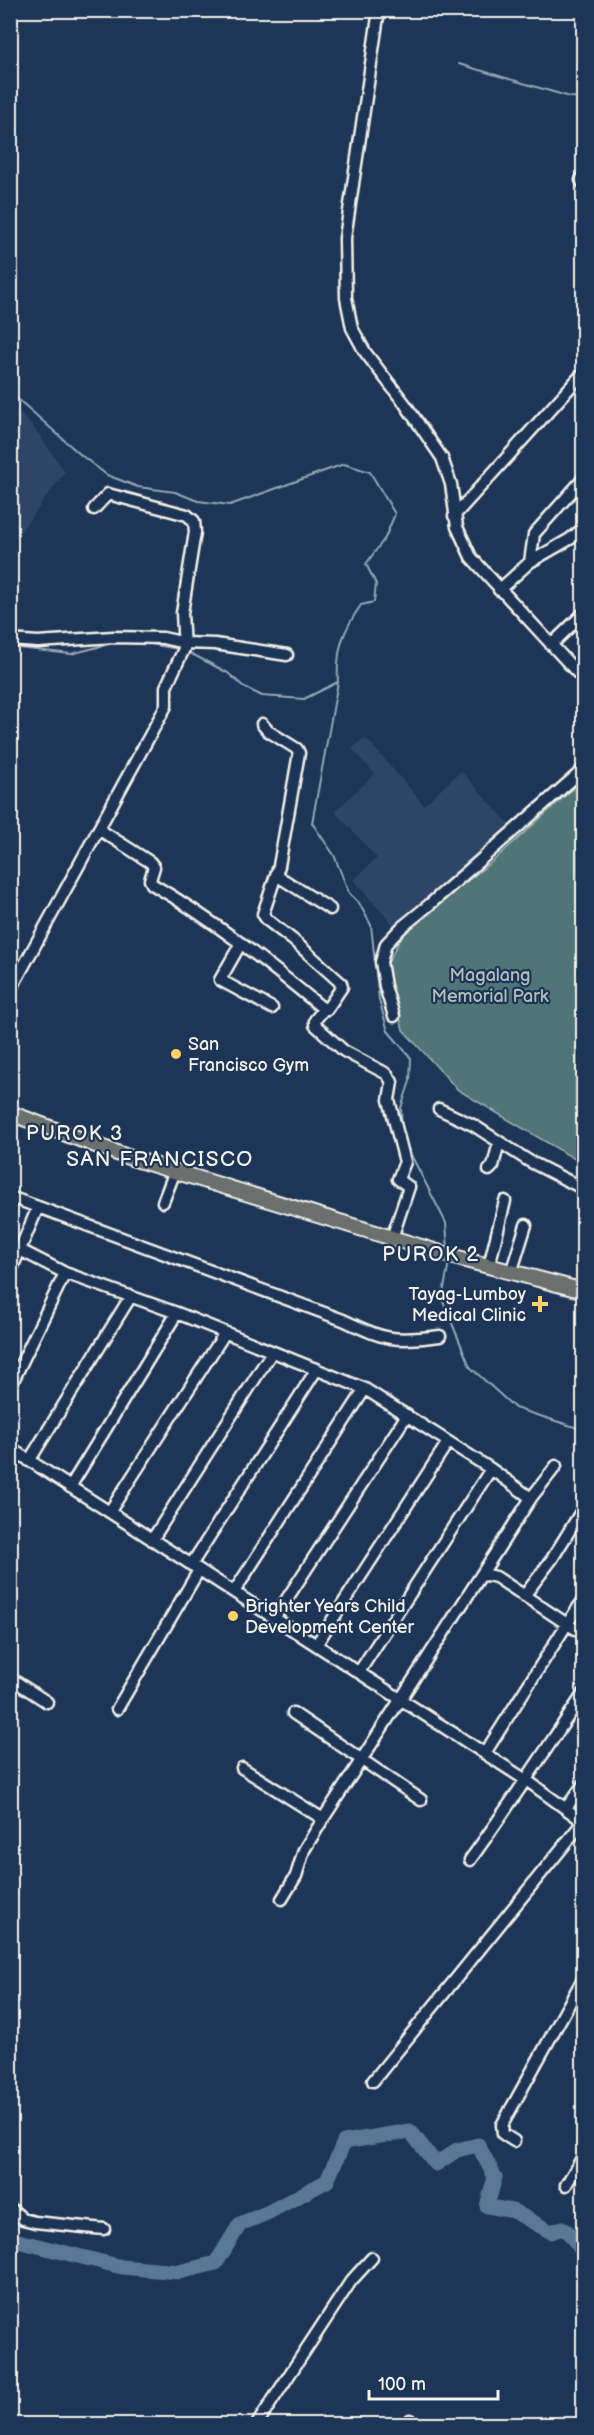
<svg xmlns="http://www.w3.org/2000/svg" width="594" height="2435" viewBox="0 0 594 2435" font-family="'Balsamiq Sans',sans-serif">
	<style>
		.built { fill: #2f4568 }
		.green { fill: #507578; stroke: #a2b3b0; stroke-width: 1.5 }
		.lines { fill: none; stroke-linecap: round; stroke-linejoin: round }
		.stream { stroke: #96a8b6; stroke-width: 2 }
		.river { stroke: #587895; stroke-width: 15 }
		.minor-casing { stroke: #f4f1e8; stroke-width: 15 }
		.major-casing { stroke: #f4f1e8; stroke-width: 18 }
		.minor { stroke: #1d3557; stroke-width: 10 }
		.major { stroke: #6b706d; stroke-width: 14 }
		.poi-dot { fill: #ffd166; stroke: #1d3557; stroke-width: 2 }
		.labels { text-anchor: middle; stroke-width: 4.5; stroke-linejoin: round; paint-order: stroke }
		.park-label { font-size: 18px; fill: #b2bfbb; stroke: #1d3557 }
		.poi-label { font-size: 18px; fill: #f4f1e8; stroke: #1d3557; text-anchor: start }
		.neighbourhood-label { font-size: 20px; letter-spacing: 1.5px; fill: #f4f1e8; stroke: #1d3557 }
		.quarter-label { font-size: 21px; letter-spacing: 1.5px; fill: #f4f1e8; stroke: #1d3557 }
	</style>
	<rect width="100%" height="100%" fill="#1d3557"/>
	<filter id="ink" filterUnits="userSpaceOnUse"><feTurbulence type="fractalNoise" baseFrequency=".0167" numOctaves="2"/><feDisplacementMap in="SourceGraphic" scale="12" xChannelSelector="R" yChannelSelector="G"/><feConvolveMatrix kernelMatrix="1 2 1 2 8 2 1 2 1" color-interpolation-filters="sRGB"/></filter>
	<g filter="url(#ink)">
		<path class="built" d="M11,405L32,425L65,472L11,545Z
			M365,737L424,805L461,771L510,825L396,928L353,880L377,858L336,813L337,809L375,774L352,749Z"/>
		<path class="green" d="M583,780V1164L458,1090L403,1030L387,965L404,931L493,861Z"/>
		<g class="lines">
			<path class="stream" d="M459,64L570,97L584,98
				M10,392L82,456L107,475L138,487L175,492L198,501L230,505L344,464L370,472L395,514L385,538L366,564L376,584L374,602L361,605C343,631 336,649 338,682L312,823L334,855L349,893L359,903L371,925L379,1000L388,1031L411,1058L410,1081L401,1108L402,1132
				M140,642L178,649
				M10,647L71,654L117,642
				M188,652L228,673L244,687L262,696L304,699L338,682
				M405,1143L446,1223L448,1250
				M449,1262L442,1299L470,1367L515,1408L584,1430"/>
			<path class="river" d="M10,2239L122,2267L179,2272L216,2263L240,2224L267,2213L327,2181L344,2142L410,2131L436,2164L457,2150L478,2145L495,2177L487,2206L513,2211L551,2232L562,2228L569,2233L584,2253
				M584,2273V2278"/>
			<defs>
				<path id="minor" d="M379,10L345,238L346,298L352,328L365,352L405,404L442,458L451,484L457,527L471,557L584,680
					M584,175L581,180L584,185
					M454,516L584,372
					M530,562L534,534L584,478
					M499,590L530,562L570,539L584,528
					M10,640L38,642L113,637L163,638L185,643L215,644L287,655
					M551,645L584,613
					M100,830L150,862L154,867L150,880L152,884C213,920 267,962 321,1007L327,1009L342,987L341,983L293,940L267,920L263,914L279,866L299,753L297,749L268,731L262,724
					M276,875L330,909
					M241,943L220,980L272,1008
					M10,991L166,706V687L184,649L182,613L195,532L194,521L187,515L108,494L94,509
					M324,1009L315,1020V1025L344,1051L387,1074L392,1082L389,1100L405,1162L398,1179L409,1187L392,1238
					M394,1016L385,986L381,962L386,944L402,927L429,905L584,769
					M439,1109L473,1125L529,1161L584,1189
					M489,1170L493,1166L499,1142
					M10,1197L38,1207L10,1273
					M163,1202L175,1171
					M38,1207L343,1320C386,1340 392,1342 440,1336
					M20,1250L65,1273L177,1313L365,1389L491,1469L531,1498L323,1819L304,1850L296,1876L282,1899
					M489,1266L505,1201
					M511,1273L526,1225
					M10,1387L65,1273
					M10,1448L529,1782L584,1822
					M29,1461L131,1296
					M70,1487L177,1313
					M531,1498L556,1466
					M110,1511L225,1333
					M152,1540L272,1352
					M191,1565L317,1369
					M481,1576L487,1575L496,1577L567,1624L584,1599
					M234,1592L365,1389
					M524,1596L552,1559L584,1507
					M275,1617L407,1415
					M316,1645L448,1442
					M359,1672L491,1469
					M10,1678L47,1702
					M117,1709L199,1570
					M293,1713L421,1800
					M485,1753L567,1624L584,1634
					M242,1768L323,1819
					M566,1808L584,1784
					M470,1860C510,1805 546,1749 584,1693
					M373,2081L583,1822
					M514,2141L503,2134L502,2125L584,1977
					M566,2185L584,2155
					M10,2208L23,2219L35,2222L104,2229
					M257,2424L351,2281L372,2258
					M407,2424L410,2420"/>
				<path id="major" d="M10,1113L125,1156L454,1257L584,1291"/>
			</defs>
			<use href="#minor" class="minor-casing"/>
			<use href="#major" class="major-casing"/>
			<use href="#minor" class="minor"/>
			<use href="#major" class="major"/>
		</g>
	</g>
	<g class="poi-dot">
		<circle cx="176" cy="1054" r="6"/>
		<path d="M537 1295h6v6h6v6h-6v6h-6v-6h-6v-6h6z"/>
		<circle cx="233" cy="1616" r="6"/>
	</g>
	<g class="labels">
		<g class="park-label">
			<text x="490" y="981">Magalang<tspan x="490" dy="21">Memorial Park</tspan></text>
		</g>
		<g class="poi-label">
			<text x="188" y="1050">San<tspan x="188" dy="21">Francisco Gym</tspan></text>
			<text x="526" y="1300" text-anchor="end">Tayag-Lumboy<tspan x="526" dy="21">Medical Clinic</tspan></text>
			<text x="245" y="1612">Brighter Years Child<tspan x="245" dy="21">Development Center</tspan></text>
		</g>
		<g class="neighbourhood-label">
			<text x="75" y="1140">PUROK 3</text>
			<text x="431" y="1261">PUROK 2</text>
		</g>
		<g class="quarter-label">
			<text x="160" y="1166">SAN FRANCISCO</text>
		</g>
	</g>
	<rect width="594" height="2435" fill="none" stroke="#1d3557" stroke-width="36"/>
	<rect x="18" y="18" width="558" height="2399" fill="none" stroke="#f4f1e8" stroke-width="2" filter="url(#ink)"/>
	<path d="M369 2390v9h129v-9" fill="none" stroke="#f4f1e8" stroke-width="3"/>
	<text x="378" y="2390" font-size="18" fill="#f4f1e8" stroke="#1d3557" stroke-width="4.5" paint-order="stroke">100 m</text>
</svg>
